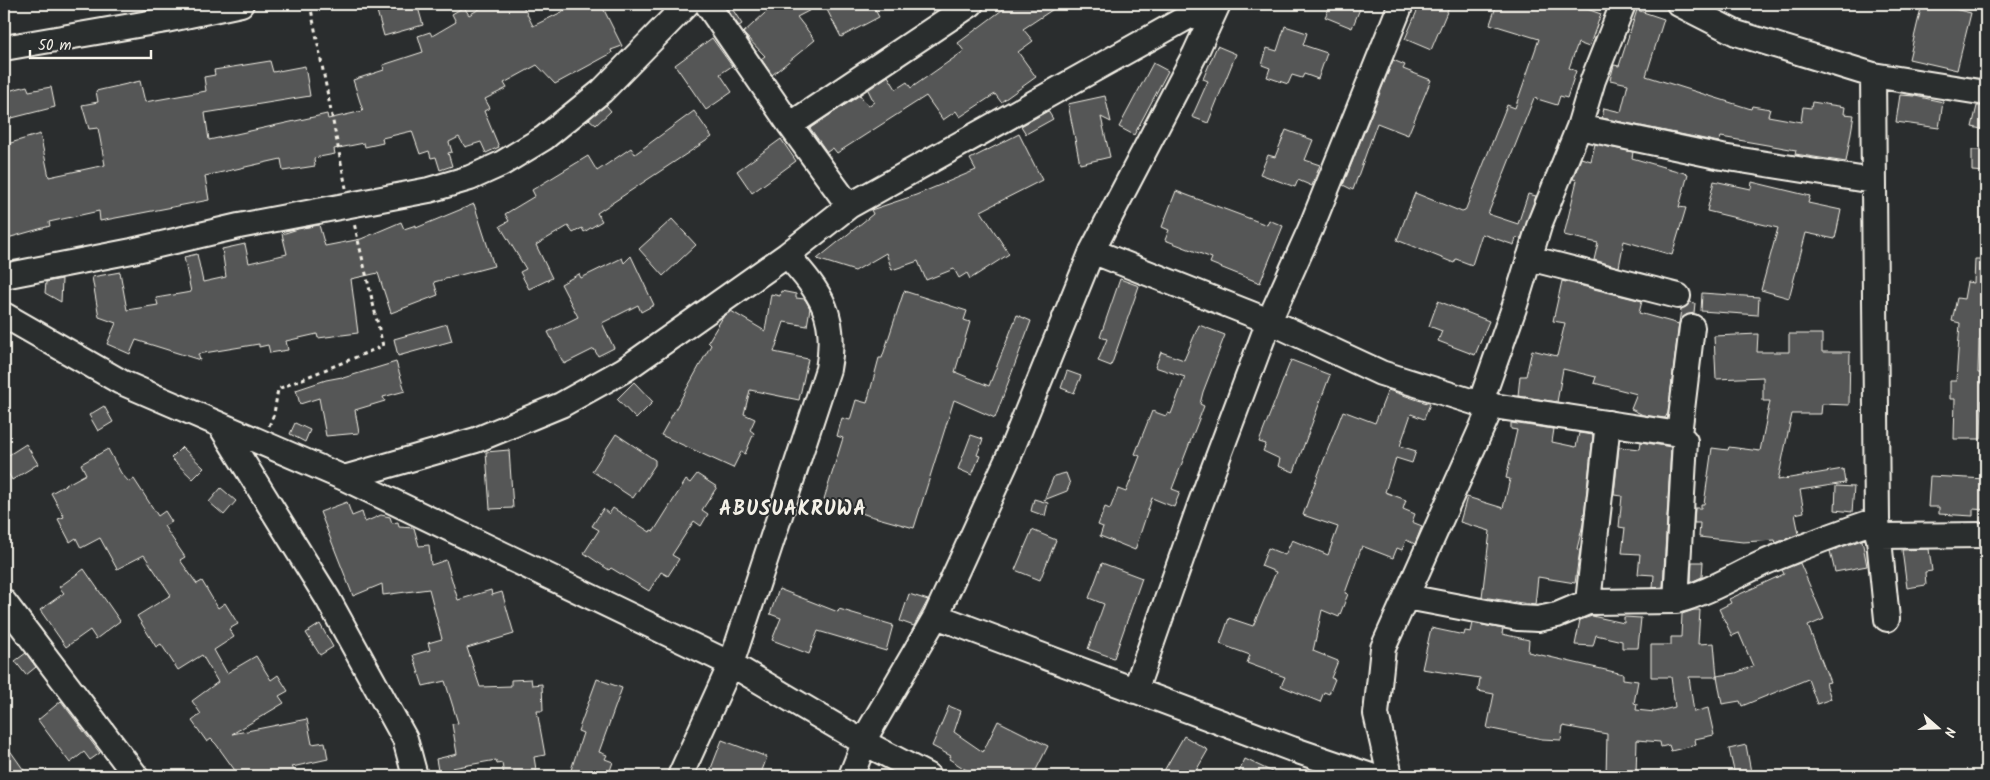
<svg xmlns="http://www.w3.org/2000/svg" width="1990" height="780" viewBox="0 0 1990 780" font-family="Kalam,sans-serif">
	<style>
		.building { fill: #555756; stroke: #f4f1e8 }
		.lines { fill: none; stroke-linecap: round; stroke-linejoin: round }
		.minor-casing { stroke: #f4f1e8; stroke-width: 28 }
		.path { stroke: #f4f1e8; stroke-width: 3; stroke-dasharray: 4 4; stroke-linecap: butt }
		.minor { stroke: #2a2d2e; stroke-width: 24 }
		.labels { text-anchor: middle; stroke-width: 4; stroke-linejoin: round; paint-order: stroke }
		.district-label { font-size: 20px; font-weight: bold; letter-spacing: 1px; fill: #f4f1e8; stroke: #2a2d2e }
	</style>
	<rect width="100%" height="100%" fill="#2a2d2e"/>
	<filter id="ink" filterUnits="userSpaceOnUse"><feTurbulence type="fractalNoise" baseFrequency=".02" numOctaves="2"/><feDisplacementMap in="SourceGraphic" scale="10" xChannelSelector="R" yChannelSelector="G"/><feConvolveMatrix kernelMatrix="1 2 1 2 8 2 1 2 1" color-interpolation-filters="sRGB"/></filter>
	<g filter="url(#ink)">
		<path class="building" d="M375,4H417L423,25L384,36Z
			M488,4H522L533,26L566,10L563,4H601L622,46L611,50L612,53L555,84L537,65L504,83L507,88L485,99L490,108L484,111L499,147L486,153L481,142L465,147L459,137L449,142L452,152L448,153L452,166L440,170L436,157L431,158L429,151L420,154L412,131L382,138L383,143L365,147L364,143L334,149L335,154L314,158L315,166L283,171L281,159L205,176L209,200L100,221L99,211L49,222L50,226L4,239V145L40,134L49,177L105,165L98,128L89,129L82,105L98,102L96,91L140,81L145,102L206,91L204,77L215,75L214,70L270,61L273,72L305,66L310,96L205,113L209,140L327,114L328,119L363,111L353,80L384,70L383,65L423,52L418,36L430,32L432,36L456,22L452,14L464,7L469,15Z
			M775,4H822L797,17L815,40L772,75L761,59L765,56L743,33Z
			M824,4H872L879,17L841,37Z
			M1010,4H1061L1023,29L1033,41L1018,52L1036,77L1001,102L995,94L960,117L956,111L943,120L926,96L837,153L833,148L827,152L810,128L860,95L868,106L874,102L868,90L888,76L896,89L907,82L911,88L964,51L958,43Z
			M1331,4H1362L1352,28L1325,17Z
			M1420,4H1442L1449,7L1431,50L1405,39Z
			M1497,4H1573L1601,14L1589,47L1578,43L1569,68L1576,71L1567,98L1560,96L1557,105L1534,98L1488,214L1518,224L1528,194L1536,196L1521,239L1516,238L1514,245L1482,234L1472,265L1456,259L1454,263L1397,240L1415,193L1462,212L1465,211L1507,105L1515,108L1539,39L1490,24Z
			M1922,4H1934L1971,13L1957,70L1909,59Z
			M731,7L742,24L739,26L727,9Z
			M1637,10L1664,19L1646,76L1751,109L1752,106L1770,109L1768,116L1801,122L1803,107L1811,108L1812,102L1845,107L1844,114L1854,115L1846,162L1795,154L1796,150L1721,137L1719,142L1602,118L1604,108L1621,112L1628,84L1610,80L1614,65L1619,66Z
			M1285,26L1307,33L1303,45L1327,53L1318,79L1304,74L1302,78L1292,75L1288,84L1267,77L1270,68L1262,65L1267,48L1277,51Z
			M712,38L732,66L720,74L732,92L706,110L675,65Z
			M1217,46L1236,54L1208,123L1192,117L1208,81L1203,79Z
			M1393,60L1405,65L1403,69L1431,80L1408,135L1377,123L1353,190L1343,185Z
			M1153,63L1168,71L1134,135L1119,127Z
			M27,86L29,91L51,87L55,107L4,120V92Z
			M1900,95L1915,96L1943,102L1939,128L1896,122Z
			M1105,96L1111,122L1101,117L1110,157L1080,164L1068,104Z
			M606,105L611,111L596,125L589,119Z
			M1977,106H1986V130L1972,127Z
			M694,111L712,137L597,213L602,221L584,232L582,228L573,233L568,226L536,245L552,278L529,289L520,272L526,269L500,226L509,221L505,214L535,196L532,190L588,156L597,171L631,148L635,154Z
			M1048,111L1053,119L1026,134L1021,126Z
			M1286,130L1313,140L1305,160L1320,165L1312,186L1298,180L1295,187L1260,174L1268,155L1275,157Z
			M1019,134L1042,180L981,211L1009,254L970,279L967,273L959,278L954,269L926,280L918,261L892,270L886,253L855,271L817,259L873,214L871,210L916,195L976,170L970,159Z
			M781,139L796,161L752,193L737,171Z
			M1595,144L1633,152L1632,158L1688,174L1679,207L1686,208L1672,255L1624,241L1619,267L1594,260L1598,243L1564,235L1577,180L1573,179L1581,158L1591,161Z
			M1972,150H1986V172L1972,171Z
			M1714,181L1751,189L1752,182L1810,196L1808,203L1841,210L1835,239L1806,233L1789,298L1761,290L1778,228L1707,211Z
			M1176,191L1267,225L1269,220L1283,226L1260,283L1210,263L1212,258L1165,240L1169,230L1162,227Z
			M474,204L494,266L434,282L438,295L391,313L378,273L351,279L358,333L318,338L317,334L286,341L288,350L270,353L268,345L259,347V344L198,354L200,360L136,340L130,354L107,344L116,323L99,317L92,277L120,272L127,310L158,305L156,298L191,292L184,257L197,254L203,282L226,277L222,249L245,244L249,263L287,254L282,234L298,229L319,225L325,246L361,239L401,222L404,229L416,225V228Z
			M672,219L696,245L663,276L639,249Z
			M631,256L654,305L641,312L638,305L602,323L614,348L598,356L594,349L564,364L548,332L578,317L561,284L579,274L581,278L622,258L624,263Z
			M1975,259H1986V341L1979,340L1978,373H1983L1982,384H1986V400H1982L1981,439H1954L1955,399H1950V381H1956L1960,323L1952,321L1957,298L1964,299L1967,282L1974,283Z
			M62,279L61,302L45,293L46,282Z
			M1120,279L1139,286L1111,366L1098,361L1107,339L1100,337Z
			M1562,281L1642,301L1639,313L1679,324L1668,413L1665,418L1643,415L1631,409L1637,394L1594,383L1596,377L1563,369L1557,402L1518,396L1520,376H1526L1532,350L1557,356L1565,323L1553,321Z
			M781,291L796,294V298L805,299L810,308L807,326L784,322L774,352L808,359L799,400L750,390L744,414L755,419L750,430L754,433L745,454L741,452L733,468L661,435L711,345L708,342L723,317L731,311L765,331L771,294L780,296Z
			M904,291L967,311L964,320L970,322L955,372L989,386L1017,315L1031,321L995,418L954,400L914,528L867,515L824,499L843,438L837,436L842,418L850,420L856,400L867,403L879,358H882Z
			M1702,293L1759,297L1758,315L1701,311Z
			M1438,301L1489,321L1475,355L1438,341L1442,331L1429,326Z
			M1690,302L1695,303L1694,313L1686,315L1679,323L1681,309Z
			M447,324L452,341L398,356L394,339Z
			M1199,325L1225,335L1203,392L1200,404L1204,406L1172,489L1180,492L1174,507L1152,498L1135,550L1100,536L1103,527L1098,525L1105,507L1110,509L1118,489L1126,492L1140,456L1135,454L1152,411L1166,416L1168,413L1171,414L1185,377L1155,367L1161,352L1184,360Z
			M1758,334L1757,352H1789V334H1822V352H1850L1849,405L1822,404L1821,414H1792L1778,480L1843,469L1845,483L1800,490L1804,512L1795,514L1799,534L1776,543L1775,540L1743,542L1699,537L1700,523H1694L1695,508H1701V504H1704L1712,448L1728,450L1729,447L1760,451L1770,401H1763V377L1716,379L1714,336Z
			M1291,360L1330,375L1294,472L1278,466L1280,459L1263,451L1266,444L1259,442Z
			M396,362L405,391L383,397L385,401L355,410L359,433L326,436L319,398L300,404L296,390L326,380L342,377L343,378Z
			M1067,371L1081,376L1074,393L1061,388Z
			M634,382L653,402L636,419L617,399Z
			M1388,390L1430,404L1424,419L1411,414L1400,446L1416,451L1412,463L1396,458L1385,492L1406,500L1403,509L1415,514L1412,522L1422,526L1415,544L1406,540L1402,550L1397,548L1393,558L1362,546L1345,593L1348,594L1339,617L1322,610L1313,651L1338,661L1331,678L1335,679L1329,694L1324,692L1320,702L1281,686L1285,677L1247,663L1250,655L1220,644L1229,618L1253,626L1276,572L1261,566L1268,548L1285,555L1292,540L1328,555L1338,527L1303,515L1309,498L1343,411L1375,423Z
			M104,406L113,422L98,431L89,415Z
			M295,423L310,430L305,442L290,434Z
			M1511,423L1554,429L1552,442L1576,447L1579,433L1593,435L1583,524L1577,549L1580,550L1575,583L1538,577L1535,605L1482,597L1490,531L1460,522L1467,497L1503,508L1510,479L1506,478L1517,430L1511,429Z
			M616,434L655,460V465L633,498L592,471Z
			M971,435L983,439L977,455L980,456L972,475L958,469Z
			M1641,442L1671,447L1663,587L1653,588L1654,575L1638,574L1640,554L1622,553L1625,528L1619,527L1622,496L1614,495L1619,447L1640,449Z
			M26,444L38,464L12,480L4,466V458Z
			M182,447L204,468L193,479L171,458Z
			M108,449L121,473L129,482L134,479L158,516L165,511L172,522L164,526L185,557L180,560L197,584L202,581L218,608L225,603L238,624L229,629L234,637L214,650L227,673L256,656L271,680L278,675L288,691L279,696L284,703L232,734L307,719L312,744L325,742L328,759L292,767L298,776H239L216,744L211,739L207,742L192,721L201,714L192,701L218,682L202,655L178,670L161,644L156,647L137,616L171,595L144,555L117,569L100,538L81,548L76,538L70,542L58,519L64,517L51,493L86,474L81,464Z
			M509,450L513,508L490,509L486,452Z
			M1066,473L1070,484L1067,491L1044,500L1054,476Z
			M697,474L717,487L702,510L708,514L701,526L694,521L672,555L679,559L668,576L661,572L649,591L611,568L609,570L584,553L599,530L592,526L603,509L609,514L613,508L650,532L651,530L654,531L686,480L690,483Z
			M1930,476L1986,479V510L1973,509V516L1939,514V507H1928Z
			M1836,486L1854,487L1852,512L1835,510Z
			M221,488L236,501L224,515L209,502Z
			M1034,499L1048,503L1045,516L1031,511Z
			M347,502L352,516L362,512L365,522L381,515L390,517L392,523L398,522L399,527L414,528L419,546L429,545L431,565L446,560L458,600L491,590L492,595L502,592L514,634L467,648L480,687L511,686V680L531,679L532,685L542,684L543,711H537L545,755L534,757L537,776H504L502,763L497,764L496,760L452,768L453,776H439L436,759L457,754L452,724L458,723L445,681L423,686L413,655L430,650L428,643L442,639L429,589L383,595L382,584L353,596L320,512Z
			M1032,530L1056,540L1040,580L1015,570Z
			M1862,540L1867,566L1835,572L1830,551Z
			M1929,549L1932,571L1925,572L1926,585L1907,588L1902,550Z
			M1692,562H1703L1702,577L1691,582Z
			M1102,563L1142,578L1114,658L1088,649L1104,604L1089,598Z
			M1800,563L1824,619L1808,626L1830,682L1826,683L1831,699L1817,704L1808,679L1742,706L1740,701L1722,704L1717,676L1736,673L1753,666L1739,633L1732,636L1719,609L1731,603L1729,599L1784,574L1782,570Z
			M84,569L120,621L96,639L90,630L66,647L40,610L64,593L59,587Z
			M779,589L838,612L839,609L893,625L886,651L818,631L809,654L772,640L781,618L770,614Z
			M909,594L928,600L914,626L900,621Z
			M1694,610H1700L1698,644L1714,643L1717,677H1689L1694,712L1708,708L1714,735L1695,739L1696,745L1671,751L1669,745L1661,747L1660,742L1637,740L1636,776H1606L1607,734L1563,726L1561,740L1542,739L1487,728L1494,694L1478,691L1480,678L1422,669L1431,628L1464,635L1465,631L1471,632L1473,623L1503,629L1502,634L1529,640L1528,652L1623,674V679L1638,681L1634,703L1637,704L1636,710L1655,712L1675,707L1671,677H1651V645H1671V637H1681L1682,614Z
			M1592,616L1624,623V617L1641,618L1638,648H1622V641L1596,635L1593,646L1575,645L1580,620Z
			M320,624L333,647L320,655L306,633Z
			M26,653L36,667L26,675L15,661Z
			M597,679L622,688L599,752L607,755L605,759L613,762L608,776H569L583,733L578,731Z
			M61,701L100,753L90,760L84,752L70,763L38,720Z
			M949,706L961,711L954,732L983,752L998,721L1048,746L1033,776H976L949,759L951,756L932,746Z
			M1184,736L1208,750L1193,776H1161Z
			M722,740L767,757L760,776H708Z
			M4,742L28,776H4Z
			M1746,745L1751,772L1735,775L1729,749Z
			M1245,759L1281,776H1237Z"/>
		<g class="lines">
			<defs>
				<path id="minor" d="M707,4L790,125L849,206
					M1679,4L1736,33L1873,75L1986,93
					M4,48L166,20L241,4
					M1873,75L1877,520L1887,619
					M790,125L971,4
					M1579,127L1722,157L1873,181
					M1092,251L1269,321L1381,373L1480,404L1679,434L1685,441L1676,601C1707,593 1733,577 1761,564C1799,548 1838,533 1877,520
					M1529,258L1678,296
					M4,276L132,251L239,226L429,190L470,178L501,164L544,138L602,91L687,4
					M4,315L121,382L344,478L731,664L863,742L928,776
					M1480,404L1514,308L1540,223L1579,127L1593,80L1623,4
					M220,425L328,599L405,739L415,776
					M1679,434L1692,327
					M344,478L476,440L561,405L624,370L787,255L849,206L1211,4
					M1878,536L1986,535
					M1407,597L1518,618L1538,619L1557,615L1588,602L1676,601
					M4,602L136,776
					M1588,602L1608,423
					M936,616L1292,749L1371,776
					M1135,691L1200,505L1269,321L1310,230L1401,4
					M680,776L731,664L828,369C838,316 821,293 787,255
					M851,776L869,731L936,616L1009,456L1092,251L1195,54L1218,4
					M1390,776L1376,714L1383,648L1492,405"/>
			</defs>
			<use href="#minor" class="minor-casing"/>
			<path class="path" d="M310,4L346,188
				M269,426L274,414L278,389L383,346L354,223"/>
			<use href="#minor" class="minor"/>
		</g>
	</g>
	<g class="labels">
		<g class="district-label">
			<text x="793" y="515">ABUSUAKRUWA</text>
		</g>
	</g>
	<rect width="1990" height="780" fill="none" stroke="#2a2d2e" stroke-width="20"/>
	<rect x="10" y="10" width="1970" height="760" fill="none" stroke="#f4f1e8" stroke-width="2" filter="url(#ink)"/>
	<g transform="translate(1938 728) rotate(110)" stroke="#2a2d2e" stroke-width="4" paint-order="stroke">
	<path d="M0-4L9 19L0 12L-9 19Z" fill="#f4f1e8"/>
	<text y="-8" font-size="14" font-weight="bold" text-anchor="middle" fill="#f4f1e8">N</text>
	</g>
	<path d="M30 50v8h121v-8" fill="none" stroke="#f4f1e8" stroke-width="2.5"/>
	<text x="38" y="50" font-size="15" fill="#f4f1e8" stroke="#2a2d2e" stroke-width="4" paint-order="stroke">50 m</text>
</svg>
